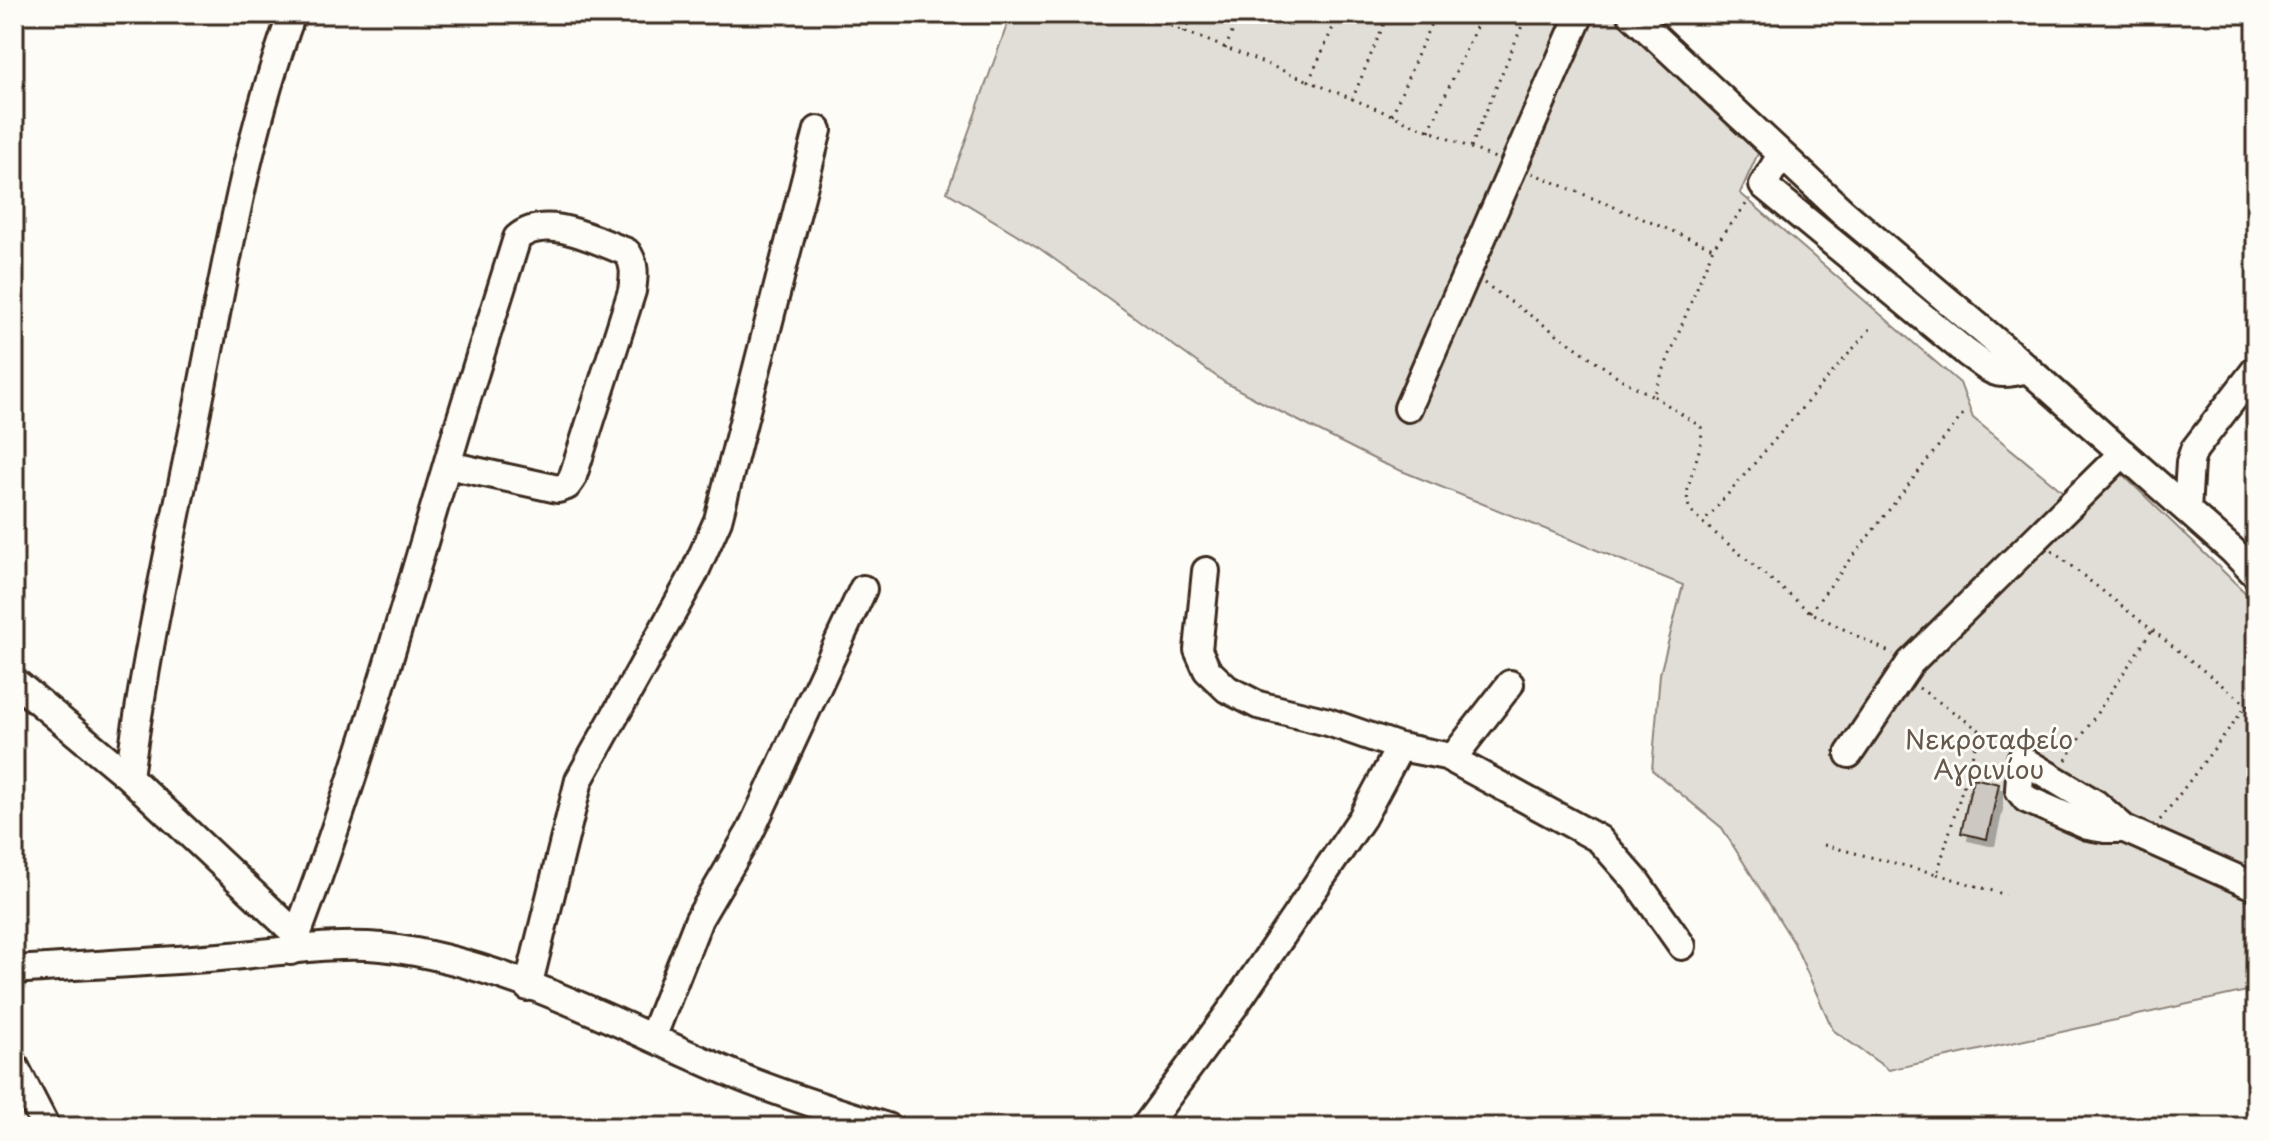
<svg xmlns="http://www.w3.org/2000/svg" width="2270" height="1141" viewBox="0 0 2270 1141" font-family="'Playpen Sans',sans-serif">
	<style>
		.green { fill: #e1ded7; stroke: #8e847a; stroke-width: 2 }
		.building { fill: #cdc8c2; stroke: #3b2a1e; stroke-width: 2; filter: url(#shadow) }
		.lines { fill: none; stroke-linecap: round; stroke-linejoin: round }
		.minor-casing { stroke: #3b2a1e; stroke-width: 32 }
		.path { stroke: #3b2a1e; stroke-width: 3; stroke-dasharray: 2 6; stroke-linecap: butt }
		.minor { stroke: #fdfcf7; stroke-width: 26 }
		.labels { text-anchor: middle; stroke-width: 6; stroke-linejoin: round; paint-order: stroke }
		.park-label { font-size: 26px; fill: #64574c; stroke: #fdfcf7 }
	</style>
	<defs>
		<filter id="shadow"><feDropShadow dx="7" dy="7" stdDeviation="0" flood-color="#0004"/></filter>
	</defs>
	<rect width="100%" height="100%" fill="#fdfcf7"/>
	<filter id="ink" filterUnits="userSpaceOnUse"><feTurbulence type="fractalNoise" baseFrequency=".0125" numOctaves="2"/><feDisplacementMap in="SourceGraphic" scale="16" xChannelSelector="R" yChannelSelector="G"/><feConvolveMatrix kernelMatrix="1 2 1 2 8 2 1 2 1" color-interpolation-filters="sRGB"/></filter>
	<g filter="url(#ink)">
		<path class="green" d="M1011,14H1610L1683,75L1760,149L1740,193L1960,383L1973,418L2078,504L2121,473L2256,603V989L1889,1070L1833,1030L1794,943L1722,828L1652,770L1660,674L1683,585L1382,463L1267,405L1224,382L1039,248L947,192Z"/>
		<path class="building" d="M1973,778L1999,784L1987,839L1961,833Z"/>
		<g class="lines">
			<defs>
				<path id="minor" d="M1631,14L1843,212L2012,355L2232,550L2256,575
					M1781,155L1763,185L1967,353C1994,372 1994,378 2027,369
					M1408,408L1580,14
					M2187,510L2190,462L2194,450L2256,369
					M1206,571L1198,650L1207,670L1227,689L1258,705L1328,722L1400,747L1446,756L1599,839L1636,881L1682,946
					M14,681L129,777L297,935
					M1849,754L1910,663L2123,453
					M1452,759L1510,684
					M129,777C146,650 175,523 200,396C226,267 246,138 292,14
					M2125,829L2096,804L2021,759L2019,790L2026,799L2088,826L2105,829H2125L2256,887
					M291,951C355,784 403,612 454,441C474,373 496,306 517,238C546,212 596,241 627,252C636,265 634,276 632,291L572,479L567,486L558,489L448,465
					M14,970C86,965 159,962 231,956C281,952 332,942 382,947C509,961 632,1033 750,1081C794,1098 841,1113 887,1127
					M528,987L579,780L693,576L718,520L818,130
					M652,1038L699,919L750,832L863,589
					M14,1065L46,1127
					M1145,1127L1235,1005L1362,818L1400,747"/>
			</defs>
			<use href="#minor" class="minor-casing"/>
			<path class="path" d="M1141,14L1309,81
				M1339,14L1309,81L1495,158
				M1544,14L1555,19
				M1184,33L1192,14
				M1225,49L1240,14
				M1352,100L1388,14
				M1392,115L1435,14
				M1429,131L1482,14
				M1471,147L1527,14
				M1532,173L1713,248
				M1484,283L1624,381L1653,396L1713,248L1750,199
				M1870,329L1703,523L1810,612L1893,654
				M1654,396L1701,427C1706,451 1679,488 1690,509C1693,514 1699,518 1703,523
				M2052,551L2256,712
				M1810,612L1964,413
				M1919,688L2005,748
				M2066,760L2152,630
				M2160,820L2247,705
				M1824,845L1937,874L1980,730
				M1937,874L2006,895"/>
			<use href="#minor" class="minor"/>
		</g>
	</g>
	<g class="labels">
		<g class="park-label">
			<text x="1989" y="749">Νεκροταφείο<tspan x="1989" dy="30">Αγρινίου</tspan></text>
		</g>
	</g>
	<rect width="2270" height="1141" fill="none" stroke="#fdfcf7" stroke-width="48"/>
	<rect x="24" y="24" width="2222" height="1093" fill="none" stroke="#3b2a1e" stroke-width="3" filter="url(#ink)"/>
</svg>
